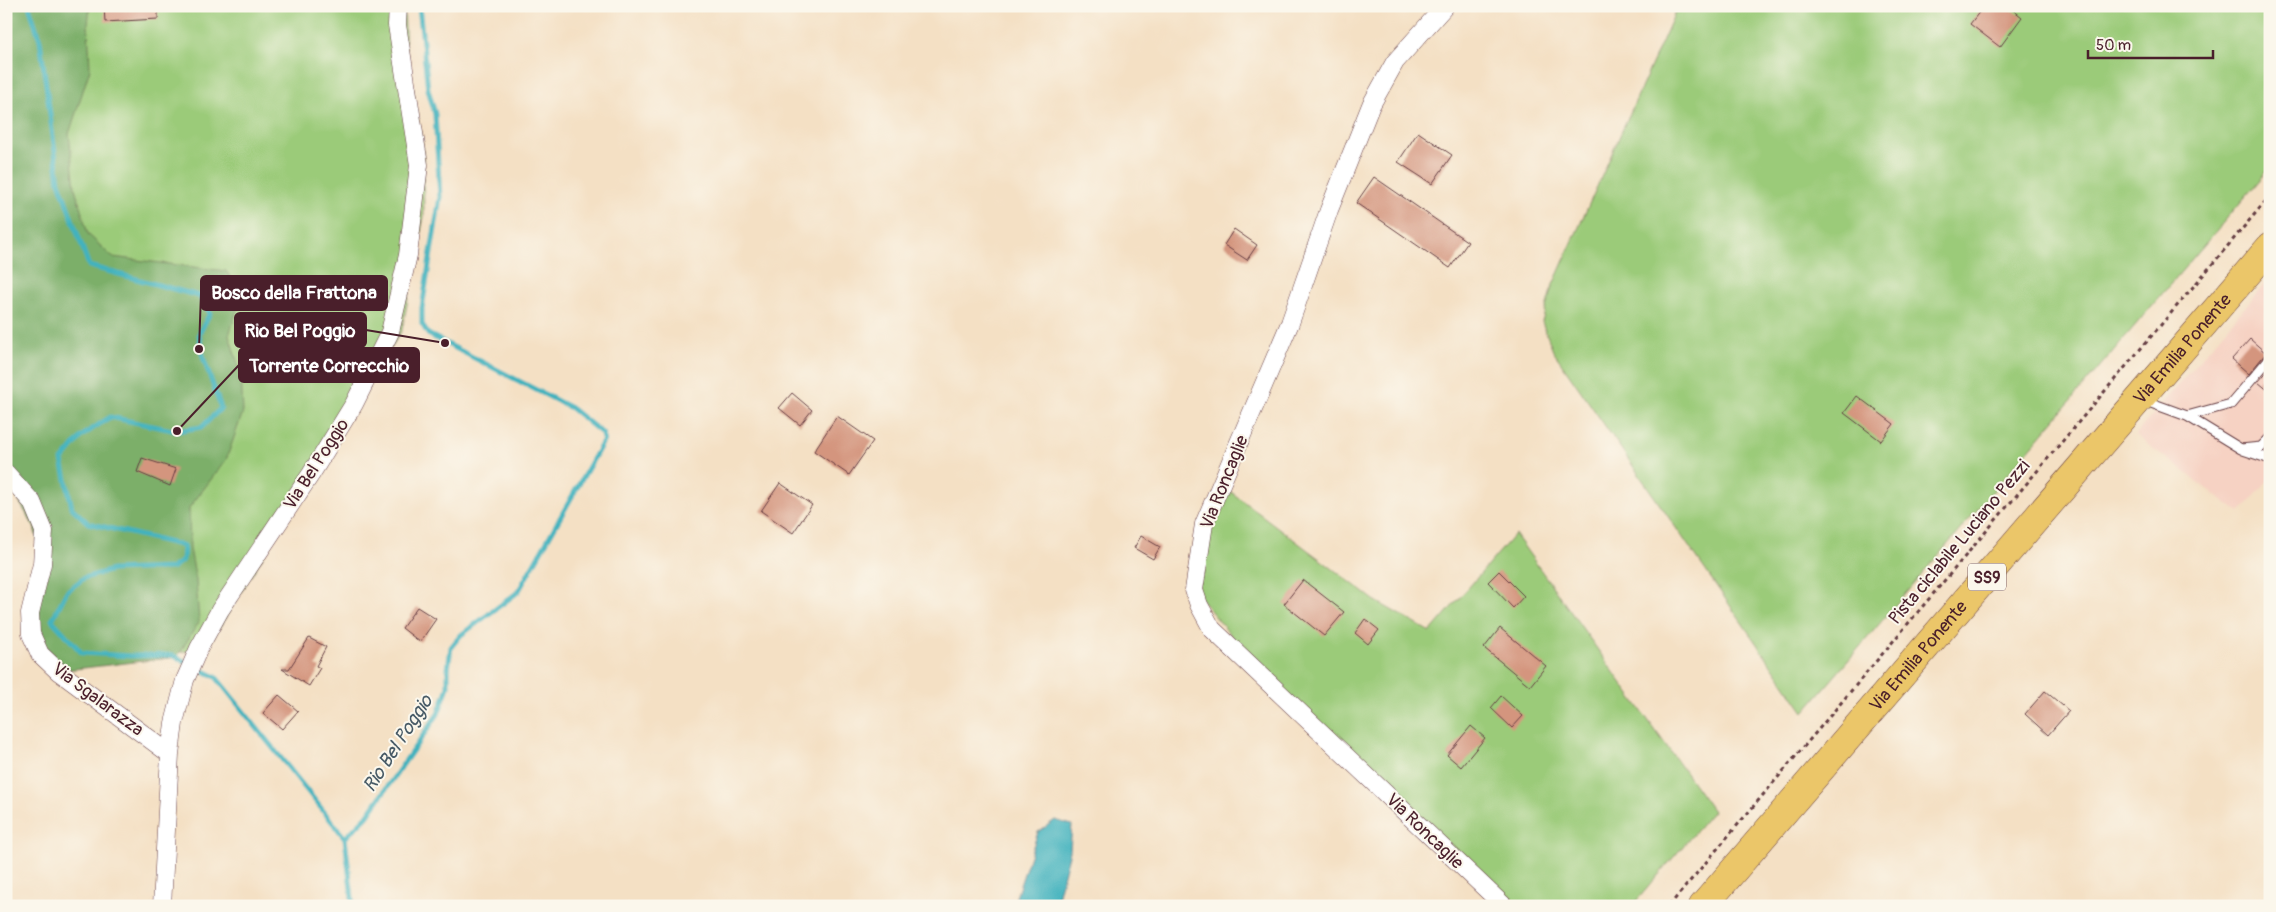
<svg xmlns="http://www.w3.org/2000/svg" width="2276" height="912" viewBox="0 0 2276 912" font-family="Pangolin,sans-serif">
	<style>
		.built { fill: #f6d2c3 }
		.green { fill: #9bcb79; stroke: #727552 }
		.forest { fill: #7caf69; stroke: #63674a }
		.water { fill: #43b2be; stroke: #466874 }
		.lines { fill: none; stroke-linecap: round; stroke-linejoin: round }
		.stream { stroke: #43b2be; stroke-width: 5 }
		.building { fill: #d4957e }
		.lane-casing { stroke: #643c42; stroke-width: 11 }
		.street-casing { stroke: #643c42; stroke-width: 19 }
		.primary-casing { stroke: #643c42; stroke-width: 29 }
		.path { stroke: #643c42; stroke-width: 3; stroke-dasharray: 4 4; stroke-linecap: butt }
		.lane { stroke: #fff; stroke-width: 9 }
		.street { stroke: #fff; stroke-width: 18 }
		.primary { stroke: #ebc669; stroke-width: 28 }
		.labels { text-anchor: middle; stroke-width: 4; stroke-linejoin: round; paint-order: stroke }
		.shield { fill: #fbf7ec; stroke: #7f6065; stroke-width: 1 }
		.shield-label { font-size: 16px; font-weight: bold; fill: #4a1f2b }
		.street-label { font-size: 18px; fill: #4a1f2b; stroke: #fbf7ec }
		.water-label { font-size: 19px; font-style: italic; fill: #475a66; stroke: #fbf7ec }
		.leader { fill: none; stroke: #4a1f2b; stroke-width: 2 }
		.callout-dot { fill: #4a1f2b; stroke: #fbf7ec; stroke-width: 2 }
		.callout { fill: #4a1f2b; stroke: #4a1f2b; stroke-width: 2 }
		.callout-label { font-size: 19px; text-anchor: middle; font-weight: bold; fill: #fff }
	</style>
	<rect width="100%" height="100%" fill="#fbf7ec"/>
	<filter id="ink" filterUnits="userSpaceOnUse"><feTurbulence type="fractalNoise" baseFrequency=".02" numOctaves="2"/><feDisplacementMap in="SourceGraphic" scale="10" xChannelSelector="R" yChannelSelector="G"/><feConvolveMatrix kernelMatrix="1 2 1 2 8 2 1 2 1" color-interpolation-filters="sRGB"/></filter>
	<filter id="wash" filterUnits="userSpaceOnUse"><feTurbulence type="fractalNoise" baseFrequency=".0096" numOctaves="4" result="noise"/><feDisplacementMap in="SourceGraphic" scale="20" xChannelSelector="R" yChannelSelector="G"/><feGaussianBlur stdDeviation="1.12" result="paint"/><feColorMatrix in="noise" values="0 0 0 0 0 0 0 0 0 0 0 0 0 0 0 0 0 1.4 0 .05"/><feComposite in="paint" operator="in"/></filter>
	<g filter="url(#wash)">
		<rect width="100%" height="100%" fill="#f4e0c4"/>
		<path class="built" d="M2270,278V478L2240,513L2135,435Z"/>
		<path class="green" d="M6,6H404L406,49L423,148L424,217L402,330L207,648L170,654L51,568Z
			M1678,6H2270V168L1804,712L1553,351L1542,322L1552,287Z
			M1219,483L1374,600L1430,632L1515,534L1713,811L1632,906H1511L1274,688L1196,593Z"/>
		<path class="forest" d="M6,6H90L88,24L90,69L69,134L75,188L88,234L112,257L226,271L242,295L229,335L241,374L243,412L226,460L189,508L190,549L196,580L199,622L177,657L58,671L31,634L41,556L34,527L6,479Z"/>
		<path class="water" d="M1055,820L1072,825L1070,851L1056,906H1013L1038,832Z"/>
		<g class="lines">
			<path class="stream" d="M29,6L40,40L59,182L89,266L199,296L210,313L199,334L203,357L221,408L202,427L177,431L110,417L82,436L62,460L72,508L88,523L184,546L183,560L172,568L112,570L84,578L67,591L52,620L82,653L131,656L172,655L216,677L345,838L353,906
				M345,838L367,816L438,714L448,687V669L451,647L461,635L518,592L604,440L603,434L571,408L428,334L422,324V308L440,197L435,114L428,89L419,6"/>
		</g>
		<g id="blocks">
			<path class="building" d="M104,6H158V19L105,22Z
				M1984,6H2008L2022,17L2000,47L1970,24Z
				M1418,132L1452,155L1432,184L1398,162Z
				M1374,177L1468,242L1450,268L1356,203Z
				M1234,229L1257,245L1247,260L1224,245Z
				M2250,339L2266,353L2249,374L2232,359Z
				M2270,368V392L2258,382Z
				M792,393L812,410L800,425L779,408Z
				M1857,396L1894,424L1881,441L1844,413Z
				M837,416L873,441L849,475L814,451Z
				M142,458L176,469L170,486L137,472Z
				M780,483L812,505L793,533L761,511Z
				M1141,536L1160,547L1153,559L1134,548Z
				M1499,571L1524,596L1513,608L1488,582Z
				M1303,580L1344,612L1324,636L1284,604Z
				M417,607L436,619L420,642L402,628Z
				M1365,619L1379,630L1368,644L1355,633Z
				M1500,628L1546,666L1530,686L1484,648Z
				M309,638L326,647L316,666L320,668L309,686L282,669H289Z
				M2045,691L2069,711L2048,735L2025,714Z
				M279,695L298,711L282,729L263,713Z
				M1501,696L1523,716L1512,728L1491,708Z
				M1471,726L1485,738L1461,767L1447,755Z"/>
		</g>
	</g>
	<g filter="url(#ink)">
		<use href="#blocks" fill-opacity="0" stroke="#643c42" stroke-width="1"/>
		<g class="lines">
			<defs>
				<path id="lane" d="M2143,400L2187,416L2241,449L2261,447L2270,438
					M2187,416L2231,404L2270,358
					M2243,450L2267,458H2270"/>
				<path id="street" d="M1445,6L1395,62L1371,105L1329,210L1290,323L1204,524L1194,590L1199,605L1212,629L1504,906
					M6,473L32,502L44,531L42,564L30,613L31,634L40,654L58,671L170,754
					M162,906L170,754L174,723L185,680L199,648L220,610L311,474L354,404L390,332L408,255L419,165L397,25L398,6"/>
				<g id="primary">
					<path id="s1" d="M1703,906L2270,247"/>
				</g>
			</defs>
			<use href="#lane" class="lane-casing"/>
			<use href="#street" class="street-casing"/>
			<use href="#primary" class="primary-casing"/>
			<path class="path" d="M1669,906L2270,196"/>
			<use href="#lane" class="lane"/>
			<use href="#street" class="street"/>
			<use href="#primary" class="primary"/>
		</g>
	</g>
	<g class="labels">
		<rect class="shield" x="1968" y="563.5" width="38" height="27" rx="4"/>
		<g class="shield-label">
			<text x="1987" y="583">SS9</text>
		</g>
		<g class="street-label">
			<text dy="6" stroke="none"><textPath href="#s1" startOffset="735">Via Emilia Ponente</textPath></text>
			<text transform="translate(316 464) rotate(-57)" y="6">Via Bel Poggio</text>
			<text transform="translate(1224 482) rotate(-68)" y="6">Via Roncaglie</text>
			<text transform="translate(1959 542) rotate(-50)" y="6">Pista ciclabile Luciano Pezzi</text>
			<text dy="6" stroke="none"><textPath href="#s1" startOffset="330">Via Emilia Ponente</textPath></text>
			<text transform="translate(98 699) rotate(37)" y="6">Via Sgalarazza</text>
			<text transform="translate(1425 831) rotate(44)" y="6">Via Roncaglie</text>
		</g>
		<g class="water-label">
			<text transform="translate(397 743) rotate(-57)" y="7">Rio Bel Poggio</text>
		</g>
	</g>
	<path class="leader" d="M199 349L201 293M445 343L366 330M177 431L239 365"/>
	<g class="callout-dot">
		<circle cx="199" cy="349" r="5"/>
		<circle cx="445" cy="343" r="5"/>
		<circle cx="177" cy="431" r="5"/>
	</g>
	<g class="callout">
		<rect x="201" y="276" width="186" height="34" rx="5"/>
		<rect x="235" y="313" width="131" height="34" rx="5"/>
		<rect x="239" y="348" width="180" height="34" rx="5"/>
	</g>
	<g class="callout-label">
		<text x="294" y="299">Bosco della Frattona</text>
		<text x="300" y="337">Rio Bel Poggio</text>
		<text x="329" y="372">Torrente Correcchio</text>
	</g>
	<rect width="2276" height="912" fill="none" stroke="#fbf7ec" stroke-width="25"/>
	<path d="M2088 50v8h125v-8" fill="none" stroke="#4a1f2b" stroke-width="2.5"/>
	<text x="2096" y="50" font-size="15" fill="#4a1f2b" stroke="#fbf7ec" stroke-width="4" paint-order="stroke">50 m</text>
</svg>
